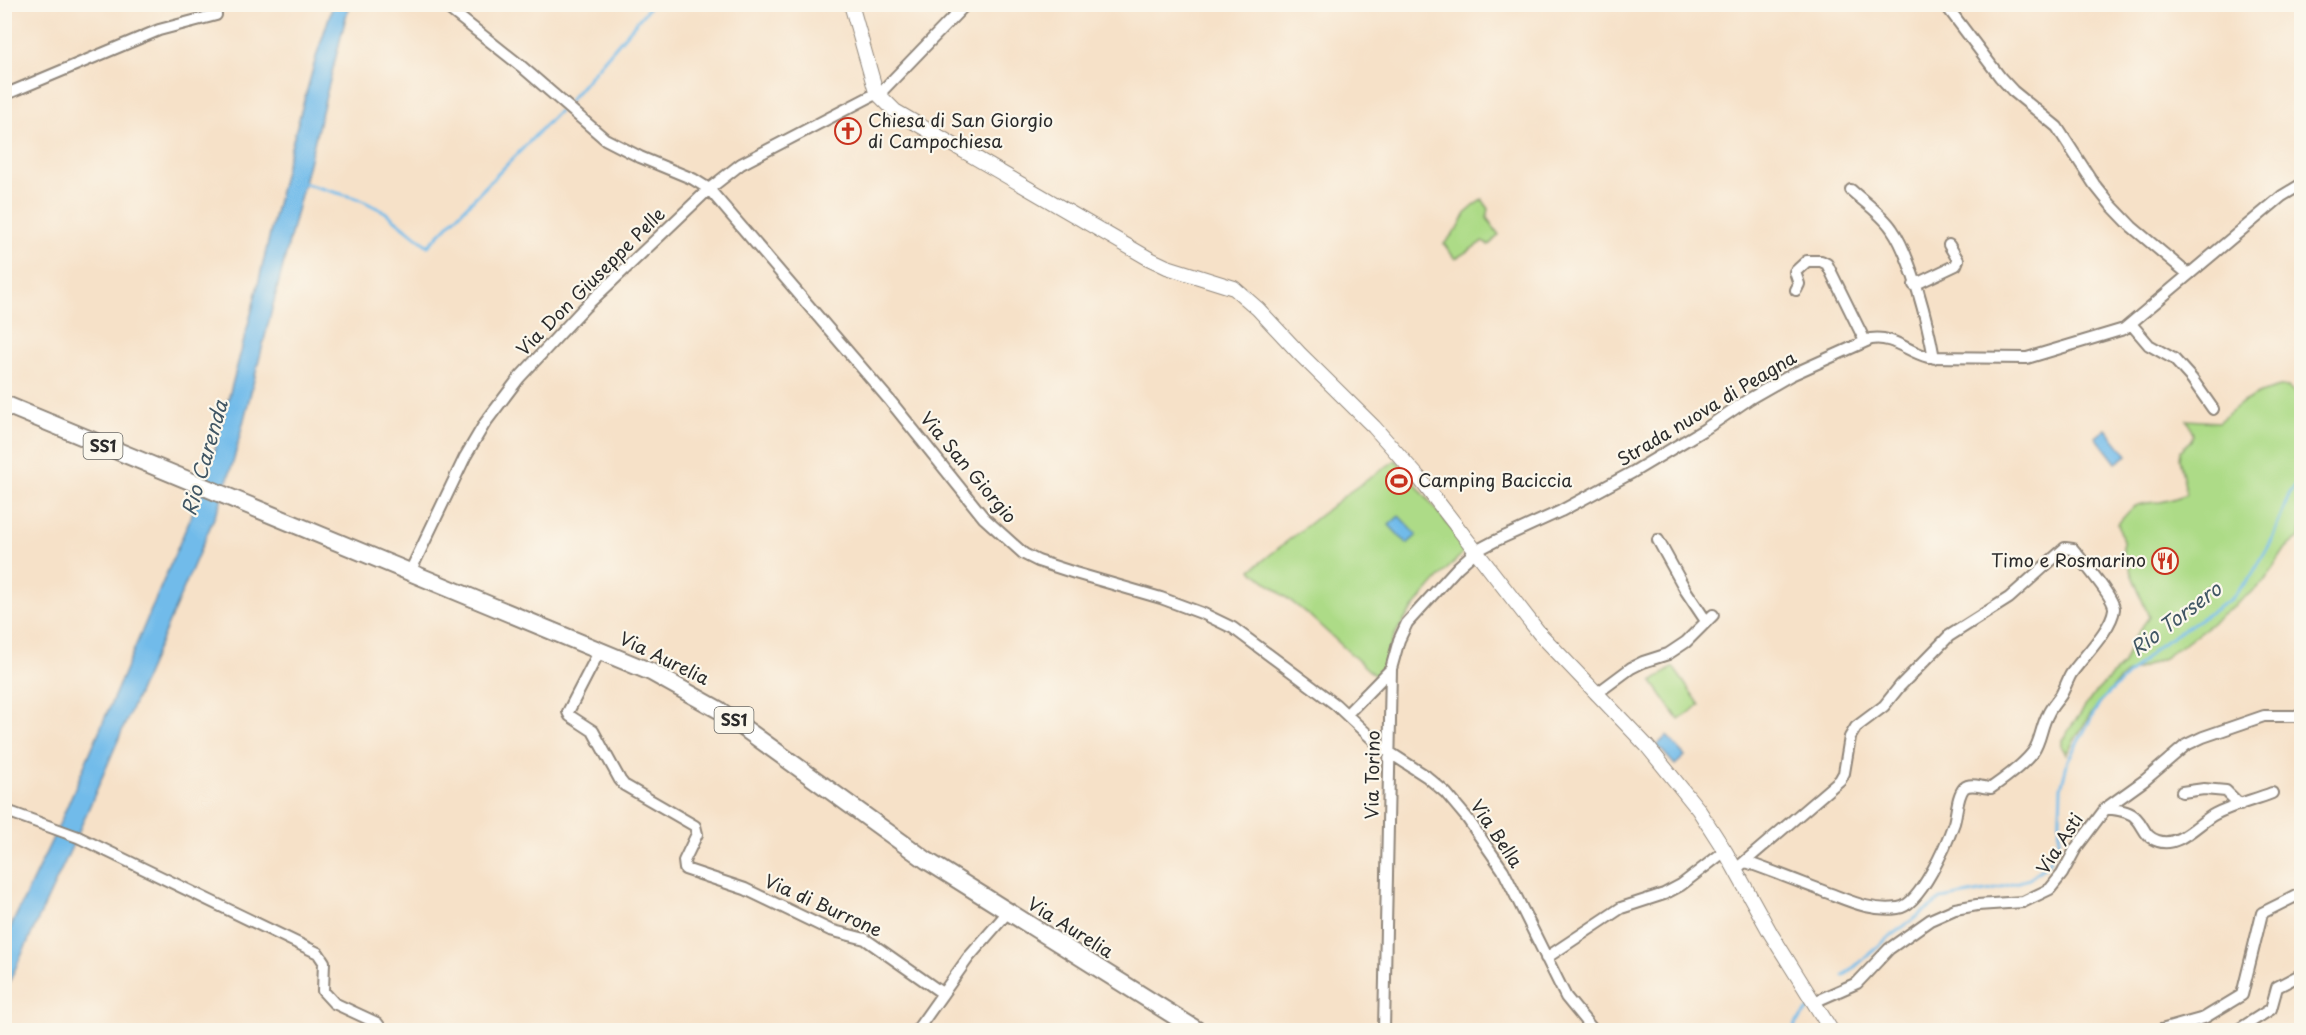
<svg xmlns="http://www.w3.org/2000/svg" width="2306" height="1035" viewBox="0 0 2306 1035" font-family="'Playpen Sans',sans-serif">
	<style>
		.green { fill: #addb87; stroke: #6c8359; stroke-width: 1.5 }
		.water { fill: #71bbea; stroke: #4e738a; stroke-width: 1.5 }
		.lines { fill: none; stroke-linecap: round; stroke-linejoin: round }
		.stream { stroke: #71bbea; stroke-width: 3 }
		.minor-casing { stroke: #90867a; stroke-width: 14 }
		.secondary-casing { stroke: #90867a; stroke-width: 16 }
		.primary-casing { stroke: #90867a; stroke-width: 20 }
		.minor { stroke: #fff; stroke-width: 10 }
		.secondary { stroke: #fff; stroke-width: 14 }
		.primary { stroke: #fff; stroke-width: 16 }
		.labels { text-anchor: middle; stroke-width: 4.5; stroke-linejoin: round; paint-order: stroke }
		.shield { fill: #fbf7ec; stroke: #696865; stroke-width: 1.5 }
		.shield-label { font-size: 16px; font-weight: bold; fill: #2b2b2b }
		.poi-label { font-size: 18px; fill: #2b2b2b; stroke: #fbf7ec; text-anchor: start }
		.street-label { font-size: 18px; fill: #2b2b2b; stroke: #fbf7ec }
		.water-label { font-size: 20px; font-style: italic; fill: #405664; stroke: #fbf7ec }
	</style>
	<rect width="100%" height="100%" fill="#fbf7ec"/>
	<filter id="ink" filterUnits="userSpaceOnUse"><feTurbulence type="fractalNoise" baseFrequency=".0167" numOctaves="2"/><feDisplacementMap in="SourceGraphic" scale="12" xChannelSelector="R" yChannelSelector="G"/><feConvolveMatrix kernelMatrix="1 2 1 2 8 2 1 2 1" color-interpolation-filters="sRGB"/></filter>
	<filter id="wash" filterUnits="userSpaceOnUse"><feTurbulence type="fractalNoise" baseFrequency=".008" numOctaves="4" result="noise"/><feDisplacementMap in="SourceGraphic" scale="24" xChannelSelector="R" yChannelSelector="G"/><feGaussianBlur stdDeviation="1.35" result="paint"/><feColorMatrix in="noise" values="0 0 0 0 0 0 0 0 0 0 0 0 0 0 0 0 0 1.4 0 .05"/><feComposite in="paint" operator="in"/></filter>
	<g filter="url(#wash)">
		<rect width="100%" height="100%" fill="#f6e1c8"/>
		<path class="green" d="M1482,199L1489,209L1487,218L1499,235L1489,245L1482,242L1455,259L1444,244L1458,228L1467,212Z
			M2280,387H2288L2302,399L2301,537L2286,548L2263,583L2216,620L2164,658L2126,674L2120,679L2088,718L2066,754L2062,747V740L2094,694L2123,664L2131,642L2149,617L2123,553V541L2118,524C2134,504 2135,503 2160,502C2168,501 2179,497 2187,494L2179,459L2180,451L2191,440L2193,433L2187,420L2218,422L2243,402L2260,393Z
			M1396,460L1468,549C1448,566 1407,612 1395,635C1388,650 1387,664 1376,677L1311,617L1251,570L1348,493Z
			M1673,667L1700,705L1679,720L1652,682Z"/>
		<path class="water" d="M333,5H349L234,459L220,504L75,840L5,991V939L59,825L207,479L252,310L287,162L317,54Z
			M2106,429L2127,455L2116,463L2096,437Z
			M1399,516L1417,535L1407,544L1389,525Z
			M1667,736L1685,756L1675,765L1657,745Z"/>
		<g class="lines">
			<path class="stream" d="M569,101L652,4
				M299,182L359,199L385,212L428,246L559,111
				M1844,976L1889,937L1941,899L1992,890L2029,879L2048,864L2059,843L2061,788L2068,760L2100,702L2157,647L2231,599L2252,575L2271,542L2289,495L2302,475
				M1793,1030L1796,1023L1809,1009"/>
		</g>
	</g>
	<g filter="url(#ink)">
		<g class="lines">
			<defs>
				<path id="minor" d="M443,4L521,66L605,139L640,157L693,179L709,189L891,402L984,518L1024,554L1038,561L1075,573L1161,598L1204,614L1233,628L1335,704L1381,747L1426,776L1446,793L1467,818L1503,870L1566,997L1593,1030
					M1945,4L2000,77L2013,91L2057,127L2094,184L2110,204L2132,227L2188,274
					M4,95L159,30L216,15
					M1851,190C1864,202 1882,214 1892,229C1911,256 1928,324 1934,358
					M1914,285L1956,265L1958,260L1949,245
					M1796,290L1799,284L1795,272L1807,261H1821L1827,264L1865,341
					M2132,325L2149,345L2174,359L2192,379L2213,409
					M1658,540L1686,591L1706,621
					M410,572L465,457L485,423L519,378L584,308L709,189L741,164L883,90L966,4
					M600,650L568,712L570,716L593,731L620,780L624,785L695,826L697,834L684,861L685,869L745,889L830,930L865,939L942,993
					M1596,694L1631,668L1643,662L1668,654L1686,642L1713,615
					M1347,714L1391,669
					M2182,792L2204,789L2226,791L2240,805
					M2106,808C2116,810 2129,810 2136,818C2145,827 2144,837 2158,841C2179,848 2198,823 2215,814C2232,805 2254,800 2272,793
					M4,810L78,837L318,953L324,962L323,991L334,1003L377,1023L382,1030
					M1735,870L1840,780L1844,773L1850,737L1856,727L1884,706L1900,686L1949,636L2009,598L2065,548L2073,549C2080,558 2115,599 2114,609C2112,629 2082,658 2071,674C2067,681 2065,688 2061,695C2057,701 2051,707 2048,714C2041,726 2041,741 2033,752C2023,765 2004,779 1991,788C1982,788 1971,782 1964,788C1957,796 1957,813 1954,823C1947,843 1920,906 1898,908C1870,912 1848,900 1823,891C1797,881 1772,871 1746,862
					M1546,958L1621,908L1664,894L1681,885L1725,851
					M1814,1002L1857,983L1889,949L1930,920L1955,909L1977,905L2023,902L2050,889L2062,874L2076,848L2106,808L2145,780L2186,745L2203,737L2264,716H2302
					M917,1030L968,958L1008,912
					M1384,1030L1391,669L1399,640L1407,623L1458,567L1476,551L1495,541L1561,511L1633,472L1705,429L1749,399L1791,375L1871,339C1892,335 1908,352 1928,357L2027,358L2124,329L2282,196L2302,184
					M2161,1030L2204,1018L2242,995L2262,913L2302,893
					M2238,1030L2271,1009L2277,987L2302,974"/>
				<path id="secondary" d="M851,4L876,92L895,111L1148,258L1167,267L1234,288L1258,309L1300,354L1374,427L1420,479L1540,634L1647,746L1698,809L1725,851L1771,934L1831,1030"/>
				<path id="primary" d="M4,404L651,672L719,710L926,860L1197,1030"/>
			</defs>
			<use href="#minor" class="minor-casing"/>
			<use href="#secondary" class="secondary-casing"/>
			<use href="#primary" class="primary-casing"/>
			<use href="#minor" class="minor"/>
			<use href="#secondary" class="secondary"/>
			<use href="#primary" class="primary"/>
		</g>
	</g>
	<defs>
		<symbol id="church-ring" viewBox="-11 -11 22 22"><circle r="9.5" fill="#fbf7ec" stroke="#c8321e" stroke-width="1.5"/><path d="M-1.2-6h2.4v3.5h3.3v2.4h-3.3V6h-2.4V-.1h-3.3v-2.4h3.3Z" fill="#c8321e"/></symbol>
		<symbol id="stadium-ring" viewBox="-11 -11 22 22"><circle r="9.5" fill="#fbf7ec" stroke="#c8321e" stroke-width="1.5"/><path d="M0-5a6.5 5 0 1 0 0 10a6.5 5 0 1 0 0-10ZM-3.5-1.8h7v3.6h-7Z" fill="#c8321e"/></symbol>
		<symbol id="restaurant-ring" viewBox="-11 -11 22 22"><circle r="9.5" fill="#fbf7ec" stroke="#c8321e" stroke-width="1.5"/><path d="M-5-6h1v4h1v-4h1v4h1v-4h1v5L-1.5 .5V6h-2V.5L-5-1ZM5-6V6H3V1.5H1.5Q1.5-4 5-6Z" fill="#c8321e"/></symbol>
	</defs>
	<g fill-rule="evenodd">
		<use href="#church-ring" x="833" y="116" width="30" height="30"/>
		<use href="#stadium-ring" x="1384" y="466" width="30" height="30"/>
		<use href="#restaurant-ring" x="2150" y="546" width="30" height="30"/>
	</g>
	<g class="labels">
		<g class="shield">
			<rect x="83.5" y="433" width="39" height="26" rx="4.5"/>
			<rect x="714.5" y="707" width="39" height="26" rx="4.5"/>
		</g>
		<g class="shield-label">
			<text x="103" y="452">SS1</text>
			<text x="734" y="726">SS1</text>
		</g>
		<g class="poi-label">
			<text x="868" y="127">Chiesa di San Giorgio<tspan x="868" dy="21">di Campochiesa</tspan></text>
			<text x="1418" y="487">Camping Baciccia</text>
			<text x="2146" y="567" text-anchor="end">Timo e Rosmarino</text>
		</g>
		<g class="street-label">
			<text transform="translate(591 282) rotate(-45)" y="6">Via Don Giuseppe Pelle</text>
			<text transform="translate(1707 409) rotate(-31)" y="6">Strada nuova di Peagna</text>
			<text transform="translate(968 468) rotate(50)" y="6">Via San Giorgio</text>
			<text transform="translate(664 659) rotate(26)" y="6">Via Aurelia</text>
			<text transform="translate(1373 775) rotate(-89)" y="6">Via Torino</text>
			<text transform="translate(1496 834) rotate(56)" y="6">Via Bella</text>
			<text transform="translate(2060 844) rotate(-57)" y="6">Via Asti</text>
			<text transform="translate(823 906) rotate(24)" y="6">Via di Burrone</text>
			<text transform="translate(1070 928) rotate(32)" y="6">Via Aurelia</text>
		</g>
		<g class="water-label">
			<text transform="translate(205 458) rotate(-74)" y="7">Rio Carenda</text>
			<text transform="translate(2176 619) rotate(-37)" y="7">Rio Torsero</text>
		</g>
	</g>
	<rect width="2306" height="1035" fill="none" stroke="#fbf7ec" stroke-width="24"/>
</svg>
